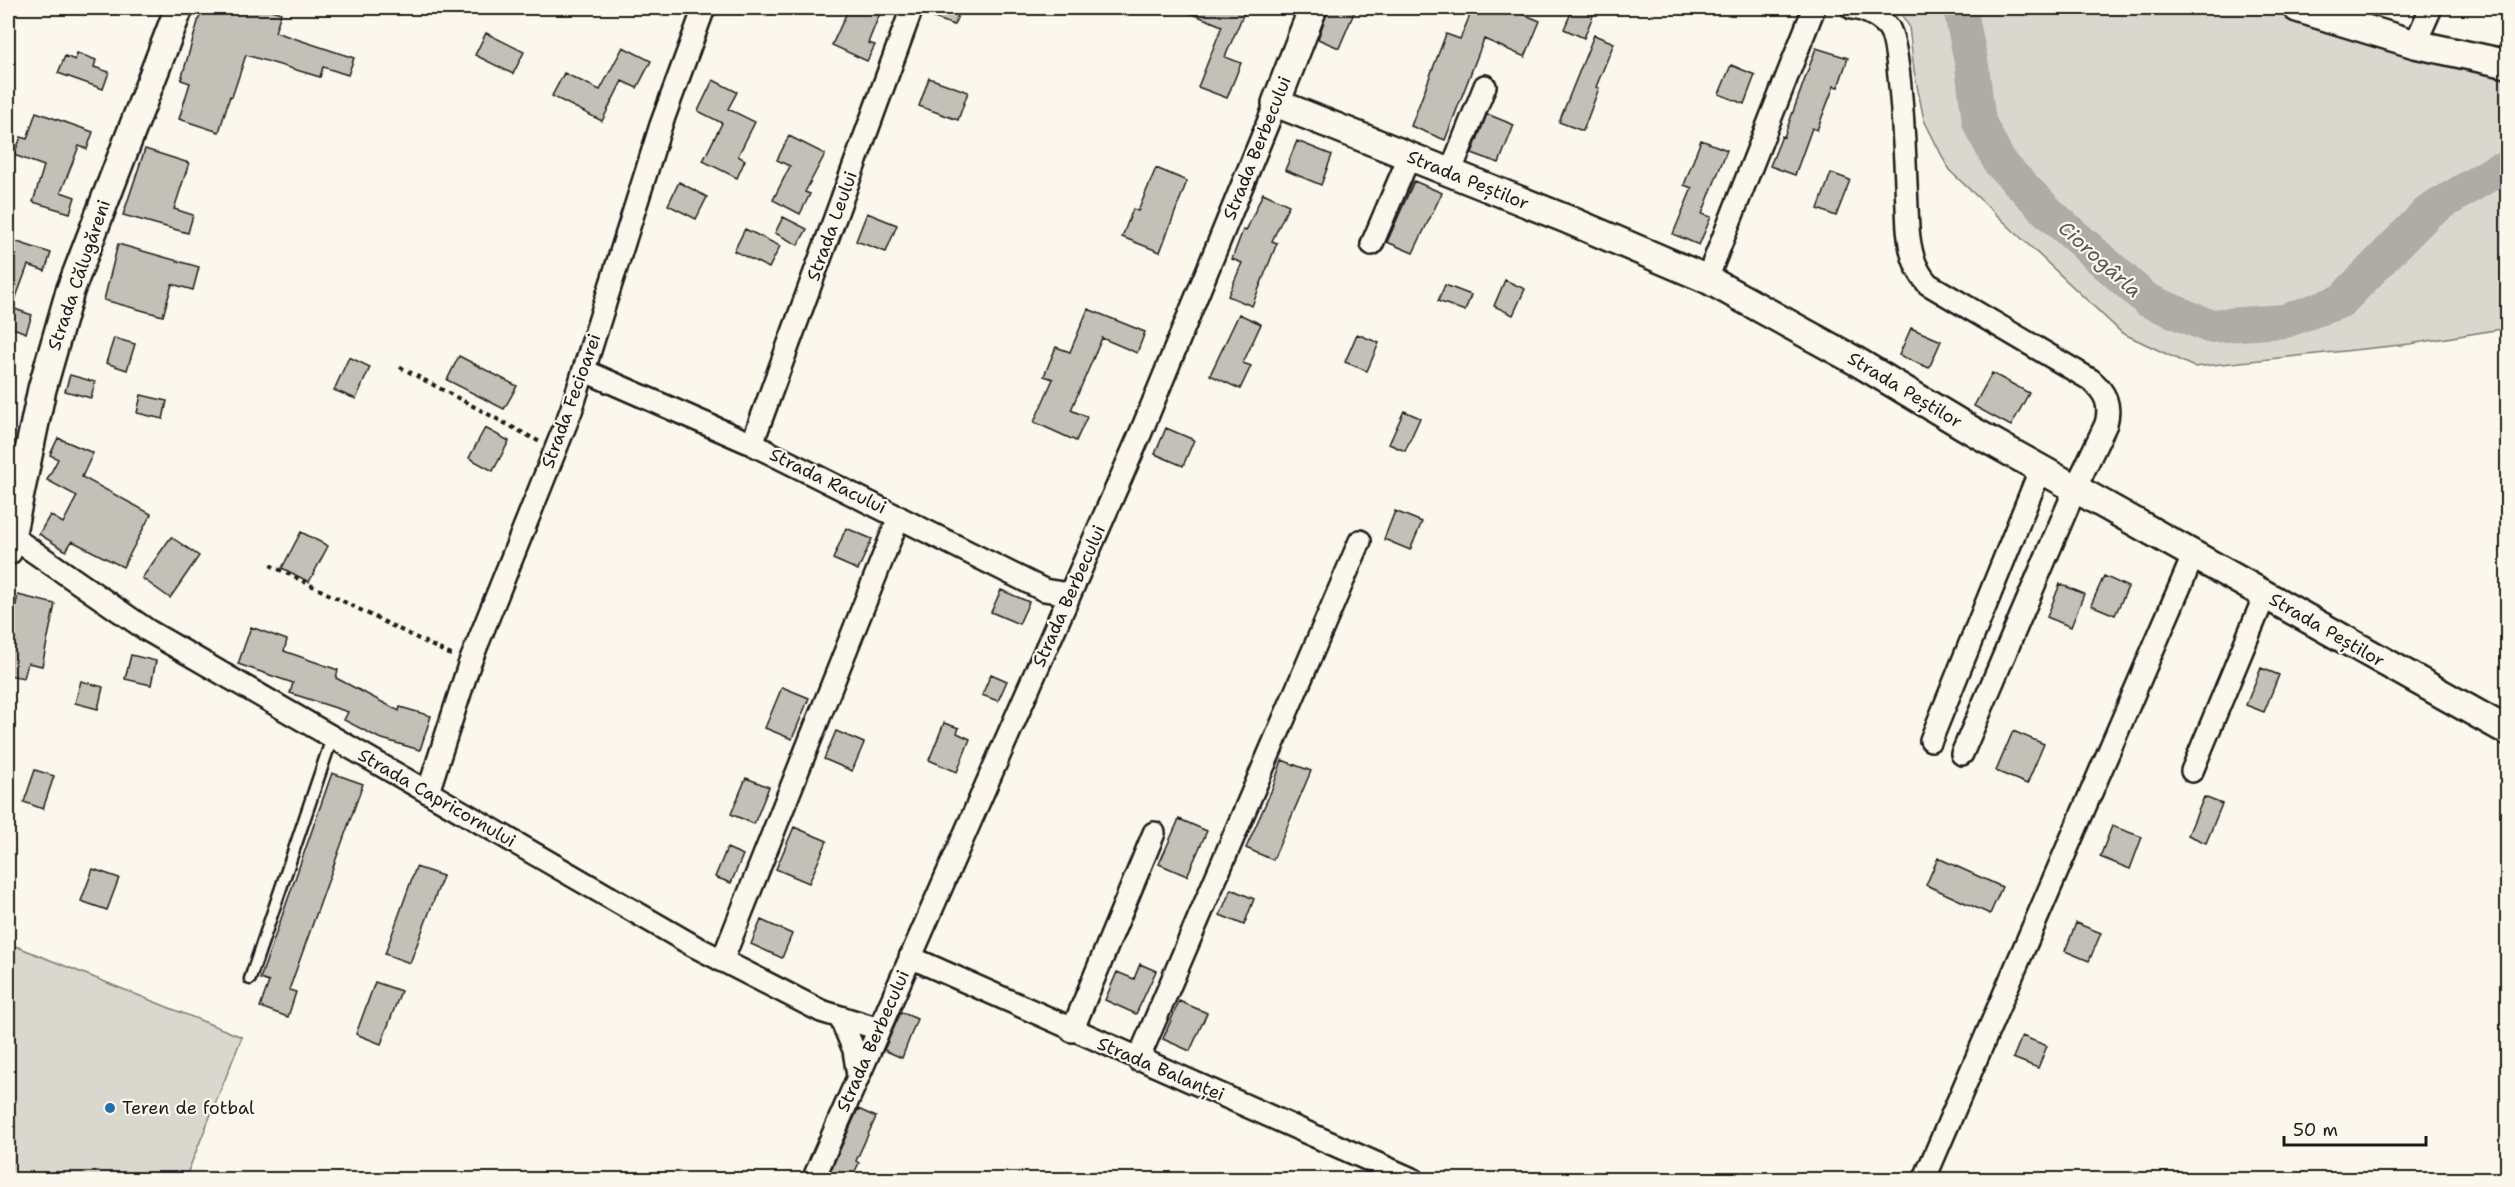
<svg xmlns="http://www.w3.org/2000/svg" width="2515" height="1187" viewBox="0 0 2515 1187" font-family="'Shantell Sans',sans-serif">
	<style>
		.green { fill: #dad7ce; stroke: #7b7a75; stroke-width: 1.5 }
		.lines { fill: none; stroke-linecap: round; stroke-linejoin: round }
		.river { stroke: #afaca5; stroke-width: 34 }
		.building { fill: #c3c0b8; stroke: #1c1c1c; stroke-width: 1.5 }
		.service-casing { stroke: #1c1c1c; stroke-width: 15 }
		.minor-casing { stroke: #1c1c1c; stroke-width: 26 }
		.tertiary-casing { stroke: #1c1c1c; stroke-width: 32 }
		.path { stroke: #1c1c1c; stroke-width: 4; stroke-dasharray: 4.5 4.5; stroke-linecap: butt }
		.service { stroke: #fbf7ec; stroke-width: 10 }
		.minor { stroke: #fbf7ec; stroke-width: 21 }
		.tertiary { stroke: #fbf7ec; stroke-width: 27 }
		.poi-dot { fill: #1f6fb2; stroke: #fbf7ec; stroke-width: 2 }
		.labels { text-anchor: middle; stroke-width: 4.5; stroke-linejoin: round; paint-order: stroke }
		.street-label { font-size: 18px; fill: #1c1c1c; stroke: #fbf7ec }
		.poi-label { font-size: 18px; fill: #1c1c1c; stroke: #fbf7ec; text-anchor: start }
		.water-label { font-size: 20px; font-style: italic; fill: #575653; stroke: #fbf7ec }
	</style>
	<rect width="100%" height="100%" fill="#fbf7ec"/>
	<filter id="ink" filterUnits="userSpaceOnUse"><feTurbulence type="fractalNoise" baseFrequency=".0167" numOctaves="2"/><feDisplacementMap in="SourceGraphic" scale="12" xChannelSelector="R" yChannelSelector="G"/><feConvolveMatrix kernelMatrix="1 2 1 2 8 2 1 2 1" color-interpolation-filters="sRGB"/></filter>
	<g filter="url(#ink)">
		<path class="green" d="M1897,8H2276L2462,69L2507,76V328L2410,344L2194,367L2122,333L1949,170L1924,120L1914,71L1909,26Z
			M8,943L242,1037L185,1179H8Z"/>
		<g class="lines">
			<path class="river" d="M1960,8L1972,66L1979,122L2000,163L2049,213L2147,300L2209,326L2285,321L2341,301L2428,212L2497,170L2508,171"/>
		</g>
		<path class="building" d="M202,8H265L281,13L275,32L354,58L348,75L323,67L320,77L246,55L232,97L230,96L219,132L179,119L190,83L181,80Z
			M849,8H882L868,43L875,45L867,61L832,45Z
			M924,8H961L954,25L923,14Z
			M1178,8H1246L1225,57L1241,63L1227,98L1198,87L1222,26Z
			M1328,8H1356L1339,48L1318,39Z
			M1473,8H1508L1540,21L1525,57L1484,39L1445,140L1411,126L1446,34L1460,39Z
			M1573,8H1596L1584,38L1564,29Z
			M486,33L524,52L513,74L475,55Z
			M1594,35L1614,43L1596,87L1599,88L1583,131L1559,122Z
			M623,47L651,61L637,88L622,81L602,121L552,96L564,73L600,90Z
			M1816,48L1848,58L1838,87L1834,86L1817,130L1812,128L1795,175L1770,166L1782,136L1784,137Z
			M77,53L96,60L94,67L109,72L103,89L58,73L65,56L75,60Z
			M1731,65L1755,75L1744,104L1719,94Z
			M929,78L968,92L958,120L919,106Z
			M713,80L737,92L728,109L755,122L738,156L745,160L737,178L703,161L722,123L698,111Z
			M36,112L93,132L87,149L79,146L61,192L75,197L70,213L33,202L44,166L14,155L21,137L27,139Z
			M1487,114L1514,125L1499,163L1472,153Z
			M789,136L825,154L805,192L810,194L800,214L773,200L790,166L777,160Z
			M1701,140L1727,150L1702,214L1711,217L1699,245L1673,234L1692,188L1684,185Z
			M1297,141L1332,155L1321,185L1285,170Z
			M145,149L189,163L174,209L193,215L188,233L123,215Z
			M1156,168L1187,181L1160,252L1122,237L1133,209L1138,211Z
			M1831,173L1850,180L1836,216L1818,209Z
			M1414,181L1442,193L1413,253L1387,242Z
			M679,182L707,197L696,219L668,205Z
			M1263,193L1289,205L1272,241L1277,243L1252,306L1228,296L1242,263L1232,259L1243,230L1246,231Z
			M867,213L897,225L886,252L856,241Z
			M783,217L807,229L798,245L775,233Z
			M745,229L780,246L769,268L734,251Z
			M8,239L51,253L45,271L28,265L12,308L32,315L26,333L8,326Z
			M118,244L199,267L193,290L172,284L163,316L104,300Z
			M1505,280L1525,289L1513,315L1494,306Z
			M1445,285L1471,295L1465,311L1438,301Z
			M1088,309L1145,332L1137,353L1102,338L1071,410L1087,417L1076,441L1034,422L1053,379L1044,376L1056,347L1070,352Z
			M1239,314L1261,324L1243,363L1251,366L1240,389L1210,375Z
			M1911,328L1941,341L1929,368L1899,355Z
			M1357,334L1379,343L1367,371L1345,362Z
			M114,338L135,344L127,370L106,363Z
			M459,356L517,386L504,409L447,380Z
			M349,357L370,367L356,399L334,390Z
			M1992,373L2029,393L2011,426L1974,406Z
			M70,375L95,382L91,398L65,391Z
			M141,395L167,401L163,419L137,413Z
			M1404,411L1420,418L1405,451L1389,444Z
			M485,428L509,441L493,471L469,458Z
			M1166,428L1194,440L1183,466L1155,454Z
			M58,438L93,453L82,477L151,514L123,567L72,541L66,551L39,534L50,515L63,523L77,496L47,480L58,459L50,455Z
			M1395,511L1422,522L1410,550L1384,539Z
			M846,528L872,539L858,570L833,559Z
			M301,532L328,546L309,582L282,568Z
			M171,537L199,556L170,598L142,578Z
			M2104,576L2128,587L2115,615L2091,605Z
			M2060,584L2084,594L2071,627L2047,617Z
			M1001,590L1029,602L1019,624L991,612Z
			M18,595L55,604L42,666L28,663L24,678L8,675V641Z
			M251,627L287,640L284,651L338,670L336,678L399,711L400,707L431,716L420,750L379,738L344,720L348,712L290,693L293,683L238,664Z
			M131,655L156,661L151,685L125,679Z
			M2261,668L2279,675L2264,712L2246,705Z
			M991,674L1007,681L998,701L982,695Z
			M81,681L103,687L98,709L75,703Z
			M782,687L809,698L792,739L765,728Z
			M944,723L959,728L957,733L970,739L957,772L929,760Z
			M836,731L864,743L852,771L824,759Z
			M2013,731L2044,744L2027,784L1996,771Z
			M1282,760L1311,771L1273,860L1246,848L1273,787Z
			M35,770L54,776L43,809L24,802Z
			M332,773L363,784L289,990L296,992L288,1017L260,1007L269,982L260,979Z
			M746,778L769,787L754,824L731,814Z
			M2204,797L2222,804L2206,843L2188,835Z
			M1179,819L1207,831L1187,876L1159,864Z
			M2112,826L2142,837L2130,869L2100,857Z
			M794,827L827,841L809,883L776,869Z
			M727,848L743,855L731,883L715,877Z
			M1938,858L2002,887L1990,914L1926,885Z
			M416,867L443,876L410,963L385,954Z
			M93,869L119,878L107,910L81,901Z
			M1231,889L1254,899L1244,925L1220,915Z
			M761,920L792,934L782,958L751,944Z
			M2076,923L2101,933L2089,961L2065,951Z
			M1140,964L1156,971L1136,1014L1105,1000L1117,972L1134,979Z
			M375,982L401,991L381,1044L356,1034Z
			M1179,1001L1207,1013L1190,1051L1163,1039Z
			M901,1012L917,1019L902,1058L884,1050Z
			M2022,1036L2047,1046L2038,1068L2013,1058Z
			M858,1109L876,1117L856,1161L859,1163L851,1179H827Z"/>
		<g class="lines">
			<defs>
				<path id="service" d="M250,979L332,738"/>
				<path id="minor" d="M1852,8C1864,9 1880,17 1888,27C1903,45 1906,197 1908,229C1910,251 1914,268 1928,284L2091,380C2106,393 2111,405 2106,424L2076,487L1962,754
					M2415,44L2431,8
					M1450,173L1485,86
					M1372,244L1409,157
					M1707,279L1814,8
					M585,371L752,444L1044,590L1069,594
					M752,444L912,8
					M11,536L147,630L694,946L821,1011L879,1029
					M1931,740L2041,468
					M2192,771L2265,595
					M428,792L469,665L571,411L661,125L704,8
					M910,957L1414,1180
					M722,961L899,517
					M840,1017L854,1050L858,1076
					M1072,1031L1154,833
					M1138,1060L1360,541
					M813,1180L1141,432L1276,103
					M1924,1180L2194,554"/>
				<path id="tertiary" d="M1313,8L1276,103L1569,220L1707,279L1856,361L1971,430L2508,731
					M2297,8L2415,44L2508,64
					M8,551L42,389L70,291L179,8"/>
			</defs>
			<use href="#service" class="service-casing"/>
			<use href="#minor" class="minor-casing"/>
			<use href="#tertiary" class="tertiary-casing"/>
			<path class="path" d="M400,367L540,442
				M270,565L453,656"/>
			<use href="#service" class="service"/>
			<use href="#minor" class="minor"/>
			<use href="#tertiary" class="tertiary"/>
		</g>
	</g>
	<circle class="poi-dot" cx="110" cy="1108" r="6"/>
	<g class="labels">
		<g class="street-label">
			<text transform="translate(1257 148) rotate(-68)" y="6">Strada Berbecului</text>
			<text transform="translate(1468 180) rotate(22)" y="6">Strada Peștilor</text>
			<text transform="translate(832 226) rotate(-70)" y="6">Strada Leului</text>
			<text transform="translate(79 275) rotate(-71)" y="6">Strada Călugăreni</text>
			<text transform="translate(1905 390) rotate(31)" y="6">Strada Peștilor</text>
			<text transform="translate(571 401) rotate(-70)" y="6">Strada Fecioarei</text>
			<text transform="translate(828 481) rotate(26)" y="6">Strada Racului</text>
			<text transform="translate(1069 596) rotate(-66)" y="6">Strada Berbecului</text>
			<text transform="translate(2327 630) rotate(30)" y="6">Strada Peștilor</text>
			<text transform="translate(437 798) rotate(30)" y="6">Strada Capricornului</text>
			<text transform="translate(873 1041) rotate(-66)" y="6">Strada Berbecului</text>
			<text transform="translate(1161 1069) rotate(23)" y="6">Strada Balanței</text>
		</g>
		<g class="poi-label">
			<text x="122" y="1114">Teren de fotbal</text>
		</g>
		<g class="water-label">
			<text transform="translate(2100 259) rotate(42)" y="7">Ciorogârla</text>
		</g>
	</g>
	<rect width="2515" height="1187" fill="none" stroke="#fbf7ec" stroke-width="30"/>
	<rect x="15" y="15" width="2485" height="1157" fill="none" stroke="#1c1c1c" stroke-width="2" filter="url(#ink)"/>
	<path d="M2284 1136v9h142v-9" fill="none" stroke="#1c1c1c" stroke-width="3"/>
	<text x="2293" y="1136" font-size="18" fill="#1c1c1c" stroke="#fbf7ec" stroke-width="4.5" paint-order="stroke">50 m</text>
</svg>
